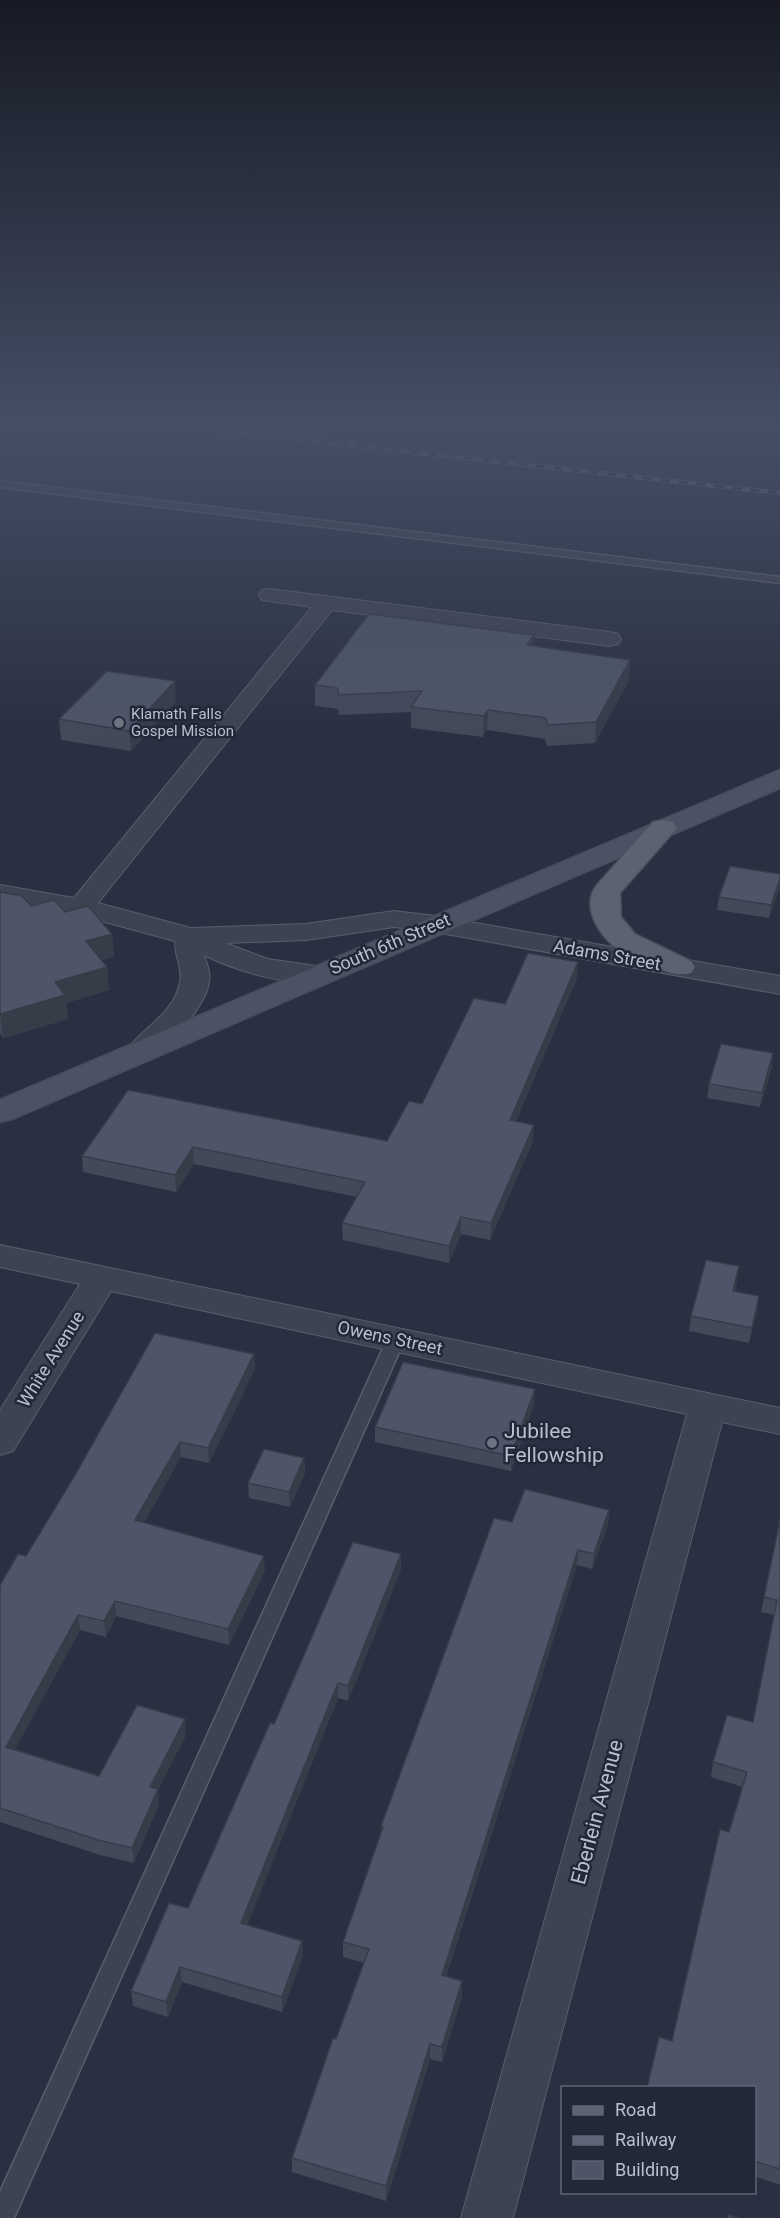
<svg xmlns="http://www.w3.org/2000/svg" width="780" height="2218" viewBox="0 0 780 2218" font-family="Roboto,sans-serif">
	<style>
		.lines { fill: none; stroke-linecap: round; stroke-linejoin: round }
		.service-casing { stroke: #595e6c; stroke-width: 3 }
		.minor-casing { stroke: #595e6c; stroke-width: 2 }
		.secondary-casing { stroke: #474c5b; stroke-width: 3 }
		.primary-casing { stroke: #474c5b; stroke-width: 3 }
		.service { fill: #3e4351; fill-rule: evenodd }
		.minor { fill: #3e4351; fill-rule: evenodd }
		.secondary { fill: #4c5264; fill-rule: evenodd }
		.primary { fill: #5c6271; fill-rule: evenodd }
		.rail-casing { stroke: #606778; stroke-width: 4.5 }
		.rail { stroke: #222837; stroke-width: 3; stroke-dasharray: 9; stroke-linecap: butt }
		.wall { fill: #434959 }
		.shaded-wall { fill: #373c49 }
		.building { fill: #4e5568; stroke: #373c49; stroke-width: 1.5 }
		.worship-dot { fill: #6b7280; stroke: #222837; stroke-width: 2 }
		.labels { text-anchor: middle; stroke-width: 5; stroke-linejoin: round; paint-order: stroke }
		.far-poi-label { font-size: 15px; fill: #bbbfcb; stroke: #222837; text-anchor: start }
		.street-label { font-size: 18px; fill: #bbbfcb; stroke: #222837 }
		.near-poi-label { font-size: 21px; fill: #bbbfcb; stroke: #222837; text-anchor: start }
		.near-street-label { font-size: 21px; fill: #bbbfcb; stroke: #222837 }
	</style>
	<rect width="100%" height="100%" fill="#2a3041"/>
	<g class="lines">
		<defs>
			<path id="service" d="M0,481L780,577V583L0,487Z
				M396,1333L402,1335L405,1339L14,2218H0V2192L387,1339L390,1335Z"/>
			<path id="minor" d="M270,589L610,632L618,634L621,639L618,644L610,646L332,610L98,903L191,928L306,924L394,911L435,916L780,976V994L435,932L394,927L306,940L225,943L268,959L329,968L333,974L329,980C294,989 236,971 204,955C207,964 211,973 209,982C206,1005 171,1045 152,1057C145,1062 137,1060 129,1058L125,1052C141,1029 175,1013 180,982C183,968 174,955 175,941L79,915L0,901V885L74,898L312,607L262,600L259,595L262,590Z
				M0,1245L780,1408V1434L722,1422L513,2218H461L687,1414L111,1291L13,1451L0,1455V1410L80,1284L0,1267Z"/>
			<path id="secondary" d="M780,770V788L12,1119L0,1122V1100Z"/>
			<path id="primary" d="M663,820L673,822L677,828L620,893L621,917L635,934L691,961L695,967L691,973C673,978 659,968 643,961C634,956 622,952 614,946C597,932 582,906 596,886L653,822Z"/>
		</defs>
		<use href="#service" class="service-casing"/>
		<use href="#minor" class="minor-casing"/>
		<use href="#secondary" class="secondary-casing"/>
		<use href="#primary" class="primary-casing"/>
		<use href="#service" class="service"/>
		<use href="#minor" class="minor"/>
		<use href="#secondary" class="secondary"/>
		<use href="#primary" class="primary"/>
		<defs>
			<path id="rail" d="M160,424L780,493"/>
		</defs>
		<use href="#rail" class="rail-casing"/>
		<use href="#rail" class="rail"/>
	</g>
	<path class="wall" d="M534,646L629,680L595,743L547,746L545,739L487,730L483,737L411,728V712L339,715L338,709L315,706V685Z
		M176,701L131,751L61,740L59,719Z
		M780,874L769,918L717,910L719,897Z
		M0,892L31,906L112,934L114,957L101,960L107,967L109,990L66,1003L68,1019L3,1038L0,1033Z
		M577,978L516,1121L533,1141L490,1240L461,1234L449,1263L343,1240L342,1223L357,1197L194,1164L176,1192L83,1172L82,1156L128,1090L387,1141L422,1104Z
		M772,1067L760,1107L707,1098L709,1084Z
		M737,1281L735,1292L759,1296L757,1311L749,1343L689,1331L691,1316Z
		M254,1354L255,1369L209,1463L181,1457L144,1522L265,1571L229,1645L116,1616L106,1637L80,1630L15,1749L99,1776L186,1735L158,1790L159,1804L134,1863L100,1855L0,1822V1585L26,1556Z
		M534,1404L511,1471L375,1442V1427Z
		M304,1458L305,1473L290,1507L249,1498L248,1483Z
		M609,1510L608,1525L592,1569L577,1565L446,1977L462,1981V1997L442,2062L430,2059L386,2201L292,2172V2158L364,1963L343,1957V1942L381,1833V1826L512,1522Z
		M780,1520V2185L754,2176V2088L672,2041L729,1832L743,1787L711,1777L713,1762L753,1722L774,1615L761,1612Z
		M401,1554V1569L348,1701L338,1698L247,1925L302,1941L303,1956L282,2012L182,1982L168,2017L133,2006L131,1991L188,1908L274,1724Z"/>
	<path class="shaded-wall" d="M534,635L533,655L527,645Z
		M630,660L629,680L595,743L596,722Z
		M175,681L176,701L131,751L129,731Z
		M488,710L487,730L483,737L484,716Z
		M780,879V888L769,918L771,905Z
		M112,934L114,957L88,964L86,941Z
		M578,962L577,978L509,1137L510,1120Z
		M107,967L109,990L66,1003L68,1019L3,1038L0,1014L55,982Z
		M773,1053L772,1067L760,1107L762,1093Z
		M534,1125L533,1141L490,1240L491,1223Z
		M193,1147L194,1164L176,1192L175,1175Z
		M461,1217V1234L449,1263V1246Z
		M739,1266L737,1281L731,1306L733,1291Z
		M759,1296L757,1311L749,1343L752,1328Z
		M254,1354L255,1369L209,1463L208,1448Z
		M535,1389L534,1404L511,1471V1456Z
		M180,1442L181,1457L136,1535L135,1520Z
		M304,1458L305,1473L290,1507L289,1492Z
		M609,1510L608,1525L592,1569L594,1554Z
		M578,1550L577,1565L441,1991L442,1975Z
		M401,1554V1569L348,1701V1686Z
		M264,1556L265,1571L229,1645L228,1629Z
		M115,1601L116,1616L106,1637L104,1621Z
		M78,1615L80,1630L8,1762L6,1747Z
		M338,1683V1698L242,1939L241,1923Z
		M185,1719L186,1735L158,1790L159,1804L134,1863L132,1848L150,1787Z
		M302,1941L303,1956L282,2012V1997Z
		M180,1967L182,1982L168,2017L166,2002Z
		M462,1981V1997L442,2062V2047Z
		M430,2044V2059L386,2201V2186Z"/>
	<path class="building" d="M369,614L534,635L527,645L630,660L596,722L548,725L546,718L488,710L484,716L411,707L422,691L339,695L337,688L315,685Z
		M107,671L175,681L129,731L59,719Z
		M730,866L780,874V879L771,905L719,897Z
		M0,892L22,896L31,906L54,900L65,912L88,906L112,934L86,941L107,967L55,982L65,995L0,1014Z
		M528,953L578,962L510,1120L534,1125L491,1223L461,1217L449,1246L342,1223L365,1182L193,1147L175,1175L82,1156L128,1090L387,1141L409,1101L422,1104L474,998L505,1004Z
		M721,1044L773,1053L762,1093L709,1084Z
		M706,1260L739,1266L733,1291L759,1296L752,1328L691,1316Z
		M155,1333L254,1354L208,1448L180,1442L135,1520L264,1556L228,1629L115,1601L104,1621L78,1615L6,1747L99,1776L137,1705L185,1719L150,1787L158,1789L132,1848L98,1840L0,1808V1585L18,1554L26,1556L75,1475Z
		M403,1362L535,1389L511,1456L375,1427Z
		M264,1449L304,1458L289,1492L248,1483Z
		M525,1489L609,1510L594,1554L578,1550L442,1975L462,1981L442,2047L430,2044L386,2186L292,2158L333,2038L336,2039L369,1949L343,1942L383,1827L381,1826L494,1518L512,1522Z
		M780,1520V2169L754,2161V2088H647L659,2037L672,2041L720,1829L729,1832L747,1772L713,1762L727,1715L753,1722L777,1600L764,1597Z
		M353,1542L401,1554L348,1686L338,1683L241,1923L302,1941L282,1997L180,1967L166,2002L131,1991L169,1903L188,1908L270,1723L274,1724Z
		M729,2215L739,2218H728Z"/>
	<linearGradient id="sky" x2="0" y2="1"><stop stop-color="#171a24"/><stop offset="0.58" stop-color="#444e65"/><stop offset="1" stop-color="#444e65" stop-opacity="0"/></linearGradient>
	<rect width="780" height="734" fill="url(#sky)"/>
	<g class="worship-dot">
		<circle cx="119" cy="723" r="6"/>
		<circle cx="492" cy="1443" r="6"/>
	</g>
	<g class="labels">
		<g class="far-poi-label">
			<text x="131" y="719">Klamath Falls<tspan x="131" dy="17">Gospel Mission</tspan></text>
		</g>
		<g class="street-label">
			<text transform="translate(390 944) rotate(-23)" y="6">South 6th Street</text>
			<text transform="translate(607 955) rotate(10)" y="6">Adams Street</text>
			<text transform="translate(390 1338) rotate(12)" y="6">Owens Street</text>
			<text transform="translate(51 1359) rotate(-58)" y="6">White Avenue</text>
		</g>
		<g class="near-poi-label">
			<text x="504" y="1438">Jubilee<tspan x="504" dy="24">Fellowship</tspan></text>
		</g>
		<g class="near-street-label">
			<text transform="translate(597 1812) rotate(-75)" y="7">Eberlein Avenue</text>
		</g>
	</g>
	<rect x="561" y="2086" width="195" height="108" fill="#222837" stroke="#5f6472" stroke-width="1.5"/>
	<rect x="573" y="2106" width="30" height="9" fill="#5c6271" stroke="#5f6472" stroke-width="1.5"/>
	<text x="615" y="2116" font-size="18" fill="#bbbfcb">Road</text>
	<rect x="573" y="2136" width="30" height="9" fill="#606778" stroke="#5f6472" stroke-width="1.5"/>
	<text x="615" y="2146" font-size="18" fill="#bbbfcb">Railway</text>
	<rect x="573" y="2161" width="30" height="18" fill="#4e5568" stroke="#5f6472" stroke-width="1.5"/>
	<text x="615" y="2176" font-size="18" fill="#bbbfcb">Building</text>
</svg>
